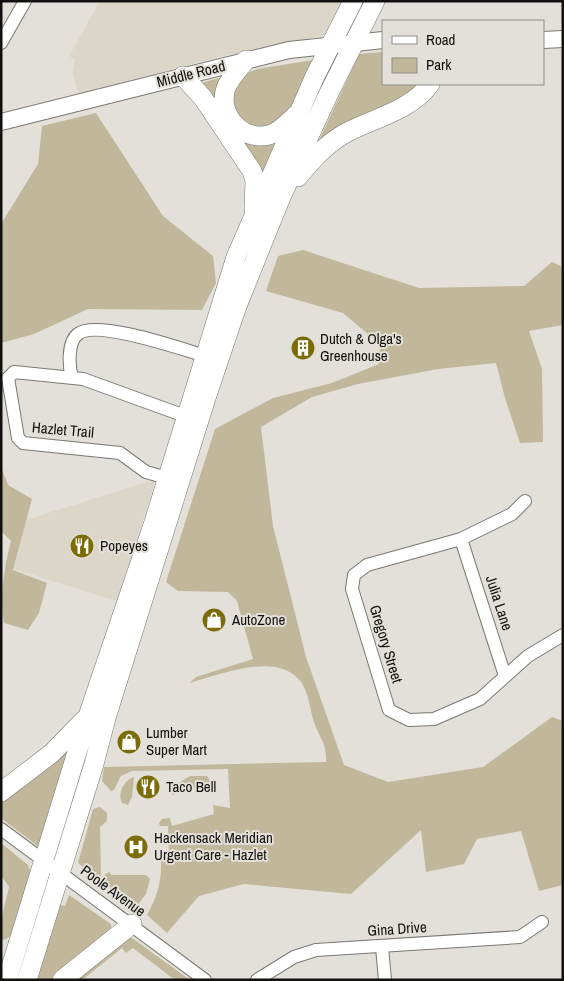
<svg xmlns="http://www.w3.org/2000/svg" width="564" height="981" viewBox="0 0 564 981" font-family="'Archivo Narrow',sans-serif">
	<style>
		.built { fill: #dbd6c8 }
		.green { fill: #c1b79b }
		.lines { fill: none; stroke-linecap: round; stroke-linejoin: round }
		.minor-casing { stroke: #7a7871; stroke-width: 14 }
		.major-casing { stroke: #7a7871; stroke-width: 18 }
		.highway-casing { stroke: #7a7871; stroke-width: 20 }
		.minor { stroke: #fff; stroke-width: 12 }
		.major { stroke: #fff; stroke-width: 16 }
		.highway { stroke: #fff; stroke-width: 19 }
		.labels { text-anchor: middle; stroke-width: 4; stroke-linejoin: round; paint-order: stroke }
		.street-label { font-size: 15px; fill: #11100e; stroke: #e3e0d9 }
		.poi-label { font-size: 15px; fill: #11100e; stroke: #e3e0d9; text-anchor: start }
	</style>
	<rect width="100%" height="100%" fill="#e3e0d9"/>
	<path class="built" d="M100,1H346L326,34L322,36L223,56L78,94L73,72L75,59L69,56Z
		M156,479L117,601L14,569L26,520Z"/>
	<path class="green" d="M383,52V84H426L316,147L359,54Z
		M313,60L291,111L278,128L244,127L229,97L242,75L257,69Z
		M223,77L218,103L197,84Z
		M96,113L163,216L213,256L216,283L202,310L88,309L34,334L1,343V224L38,164L42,126Z
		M237,135L275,142L260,181Z
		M303,250L419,288L524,286L552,262L563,267V325L529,331L542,369L543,442L520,443L505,398L496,363L438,369L358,384L312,397L261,427L273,526L306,657L344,765L388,782L483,767L552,717L563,721V885L539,891L521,831L477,839L464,864L426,872L421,830L351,894L244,884L199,896L167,933L147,915C158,895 162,880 161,858L169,855L168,826H160L159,823L162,819L170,818L172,826L214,814L213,805L230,808L228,769L132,771L121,776L114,790L111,791L102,781L104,767L326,762C327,741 318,737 313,719C310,707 308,692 301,682C278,650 220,675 189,683L196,677L253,659L237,601L228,592L178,591L166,582L215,429L273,398L332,383L379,364L380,344L343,313L266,291L278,256Z
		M1,467L8,485L32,499L13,570L47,583L39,613L28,630L4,623C0,596 4,567 11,541L1,531Z
		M71,746L39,847L1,818V796Z
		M190,776H207L212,784L172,795L175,785Z
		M134,777L132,797L128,805L122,803C117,793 124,780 134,777Z
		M100,807L107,813V821L100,827L101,877L109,872L112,875H146L150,879L146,894L134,910L122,902L115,891L78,863L93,809Z
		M1,843L28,865L31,873L11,936L4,940L1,939V920L9,887L1,875Z
		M69,895L111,924V929L55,980H37L60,905L65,906Z
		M126,938H132L190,980H175L133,948L126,953L122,948L82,980H72Z"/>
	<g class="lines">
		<defs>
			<path id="minor" d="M1,43L25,1
				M72,378C69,367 67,342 78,334C96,319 182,349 205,356
				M167,478L146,472L120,453L23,443L18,438L8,378L14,372L83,379L185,416
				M525,501L512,514L461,539L367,565L354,575L352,589L389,710L409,720L434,719L480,699L528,656L563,635
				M461,539L505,676
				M1,829L205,980
				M382,947L385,980
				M257,980L294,957L316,950L520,937L542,922"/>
			<path id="major" d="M543,40L563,39
				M1,122L289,50L383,40"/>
			<path id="highway" d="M246,60C239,68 230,78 226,88C217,114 242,142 269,135C280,132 288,122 297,114
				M183,76L203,98L252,171L255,181L254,209
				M298,177C311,161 325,145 344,134C371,119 411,111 430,84
				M1,792L52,753L84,720
				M7,980L89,713L154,522L236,257L315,76L353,1
				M27,980L94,764L106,718L206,398L237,306L281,197L329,93L375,1
				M62,980L132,924"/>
		</defs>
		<use href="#minor" class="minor-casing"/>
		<use href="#major" class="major-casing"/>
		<use href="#highway" class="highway-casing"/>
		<use href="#minor" class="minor"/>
		<use href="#major" class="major"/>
		<use href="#highway" class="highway"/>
	</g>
	<defs>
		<symbol id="building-disc" viewBox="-11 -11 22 22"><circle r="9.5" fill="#7c6c07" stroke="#e3e0d9"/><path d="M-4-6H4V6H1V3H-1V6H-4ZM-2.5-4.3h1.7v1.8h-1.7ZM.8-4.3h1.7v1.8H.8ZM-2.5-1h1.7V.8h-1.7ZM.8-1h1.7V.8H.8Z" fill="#fff"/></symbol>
		<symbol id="restaurant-disc" viewBox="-11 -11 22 22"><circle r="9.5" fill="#7c6c07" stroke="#e3e0d9"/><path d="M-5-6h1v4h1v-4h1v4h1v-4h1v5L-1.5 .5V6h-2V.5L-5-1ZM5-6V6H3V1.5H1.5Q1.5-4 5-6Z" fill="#fff"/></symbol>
		<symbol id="shop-disc" viewBox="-11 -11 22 22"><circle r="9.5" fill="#7c6c07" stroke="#e3e0d9"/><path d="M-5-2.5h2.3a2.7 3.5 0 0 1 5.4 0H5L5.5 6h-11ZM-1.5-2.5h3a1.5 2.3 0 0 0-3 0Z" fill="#fff"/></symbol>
		<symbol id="hospital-disc" viewBox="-11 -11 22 22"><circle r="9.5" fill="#7c6c07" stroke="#e3e0d9"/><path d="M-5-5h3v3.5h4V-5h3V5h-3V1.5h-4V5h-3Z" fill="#fff"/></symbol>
	</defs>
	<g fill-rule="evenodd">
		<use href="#building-disc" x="289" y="334" width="28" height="28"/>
		<use href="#restaurant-disc" x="68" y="532" width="28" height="28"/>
		<use href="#shop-disc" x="200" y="606" width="28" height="28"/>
		<use href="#shop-disc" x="115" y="728" width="28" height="28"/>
		<use href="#restaurant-disc" x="134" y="773" width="28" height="28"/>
		<use href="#hospital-disc" x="122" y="833" width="28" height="28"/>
	</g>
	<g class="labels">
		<g class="street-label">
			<text transform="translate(191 74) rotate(-14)" y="5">Middle Road</text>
			<text transform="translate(63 430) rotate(5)" y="5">Hazlet Trail</text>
			<text transform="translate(499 603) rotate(72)" y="5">Julia Lane</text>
			<text transform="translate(386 644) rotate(73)" y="5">Gregory Street</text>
			<text transform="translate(113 891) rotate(36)" y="5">Poole Avenue</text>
			<text transform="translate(397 929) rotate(-4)" y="5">Gina Drive</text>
		</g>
		<g class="poi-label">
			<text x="320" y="344">Dutch &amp; Olga's<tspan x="320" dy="17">Greenhouse</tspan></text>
			<text x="100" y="551">Popeyes</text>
			<text x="232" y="625">AutoZone</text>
			<text x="146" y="738">Lumber<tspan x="146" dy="17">Super Mart</tspan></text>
			<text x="166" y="792">Taco Bell</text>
			<text x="154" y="843">Hackensack Meridian<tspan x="154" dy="17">Urgent Care - Hazlet</tspan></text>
		</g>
	</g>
	<rect width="564" height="981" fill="none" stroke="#11100e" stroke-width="5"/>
	<rect x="382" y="20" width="162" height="65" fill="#e3e0d9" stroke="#8f8d88"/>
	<rect x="392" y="36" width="25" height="8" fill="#ffffff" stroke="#8f8d88"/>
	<text x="426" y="45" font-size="15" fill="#11100e">Road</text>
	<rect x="392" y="58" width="25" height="15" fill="#c1b79b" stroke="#8f8d88"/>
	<text x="426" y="70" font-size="15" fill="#11100e">Park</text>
</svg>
